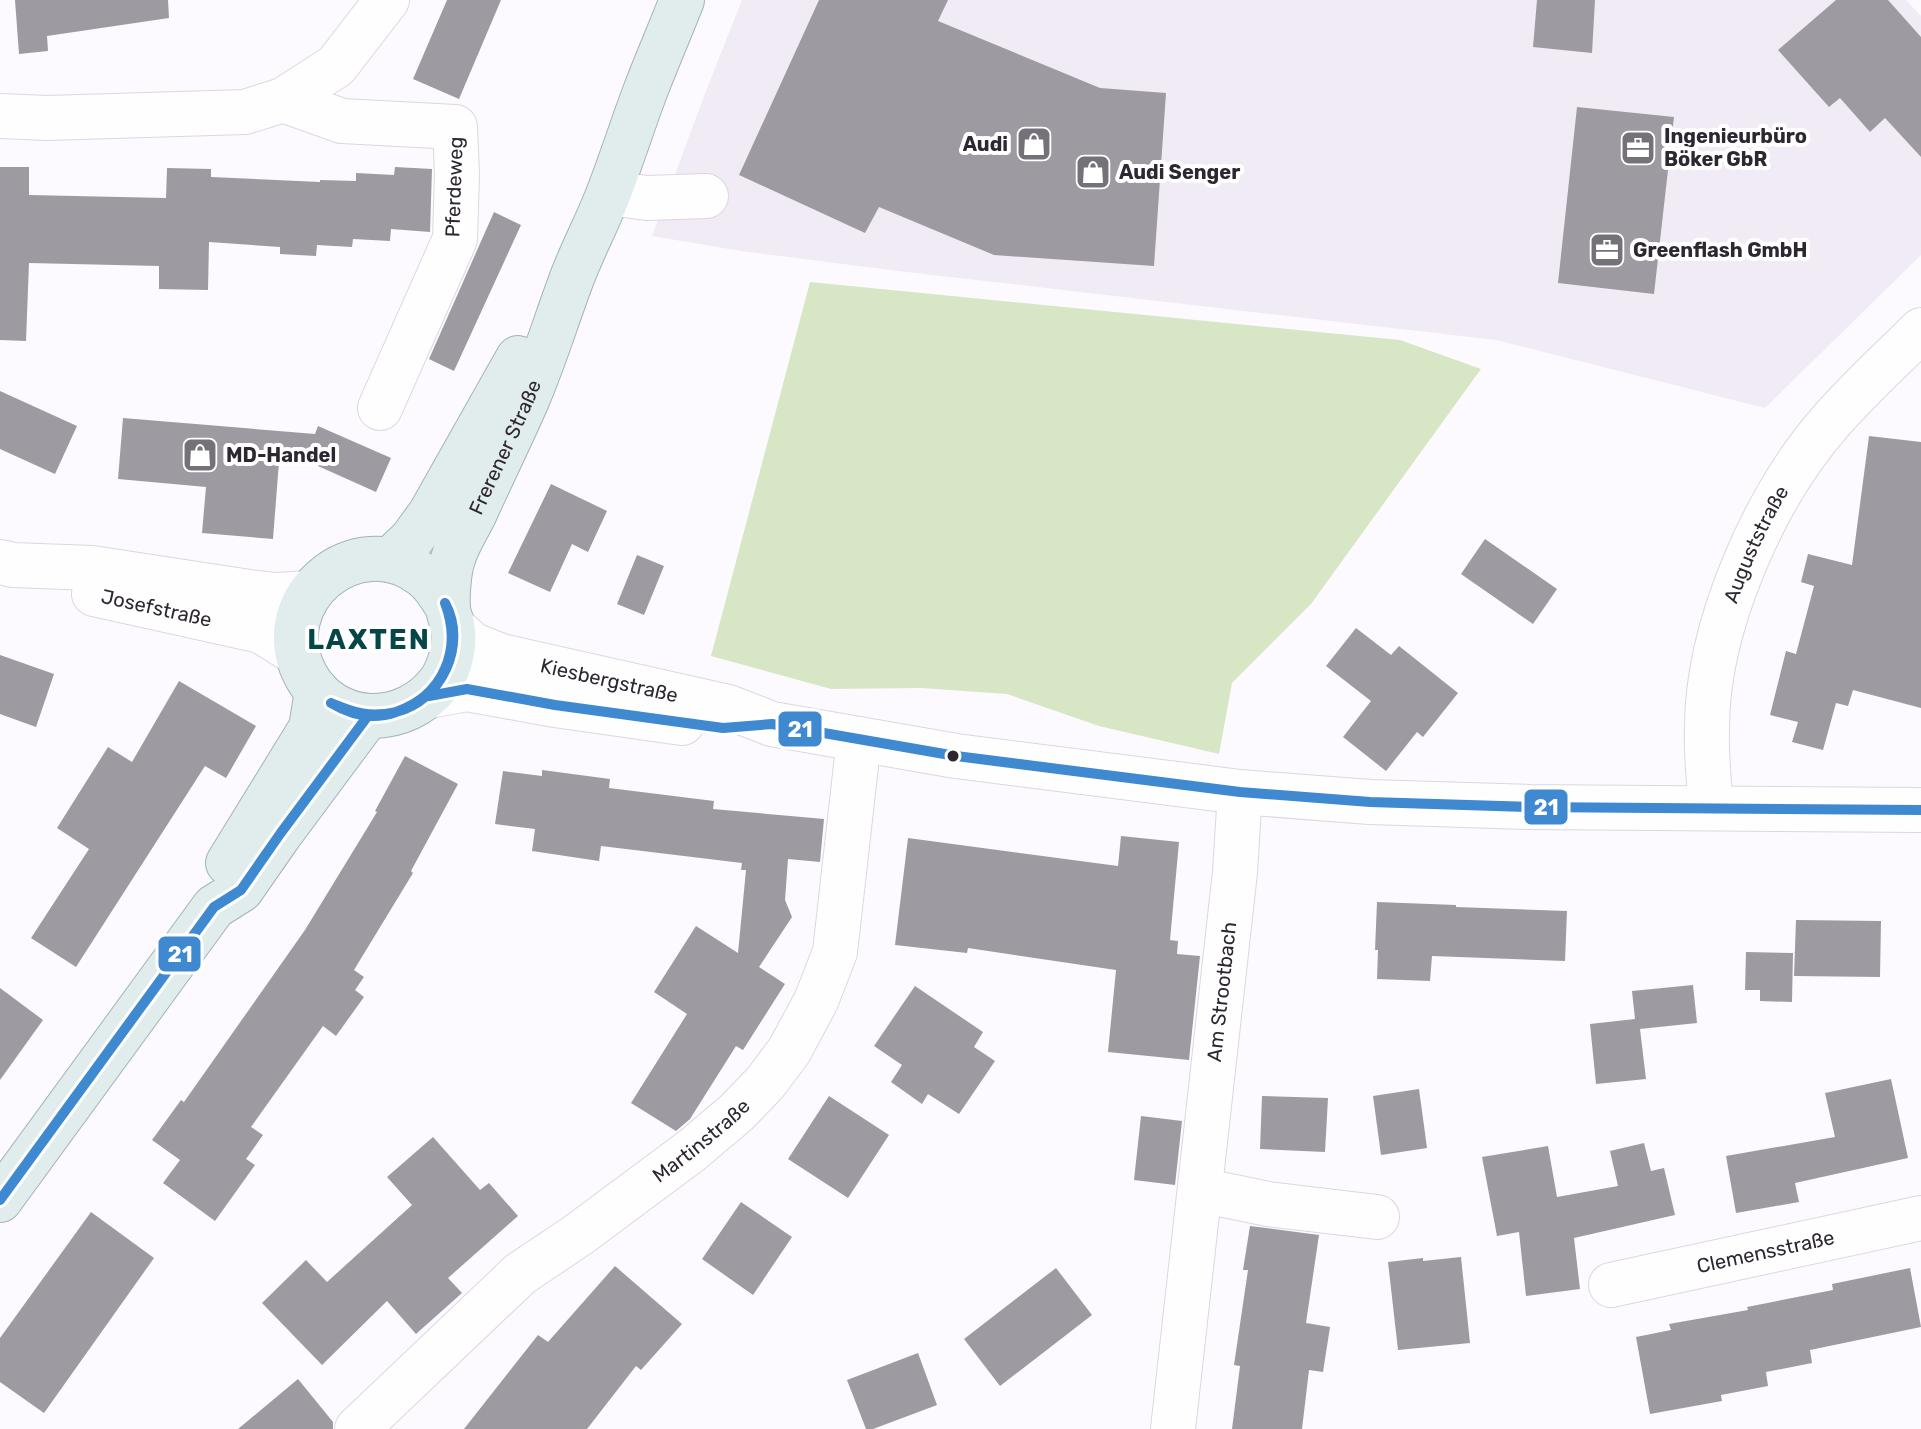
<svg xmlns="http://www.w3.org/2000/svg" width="1921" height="1429" viewBox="0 0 1921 1429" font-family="Rubik,sans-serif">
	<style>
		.built { fill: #f0ebf5 }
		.green { fill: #d7e7c6 }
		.building { fill: #9d9aa1 }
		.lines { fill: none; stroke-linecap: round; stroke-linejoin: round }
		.minor-casing { stroke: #dbd7df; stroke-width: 46 }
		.major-casing { stroke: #a2b4b8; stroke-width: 46 }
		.minor { stroke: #fffeff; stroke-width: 44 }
		.major { stroke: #e1eced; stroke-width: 44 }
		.bus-1-casing { stroke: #fff; stroke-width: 16 }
		.bus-1 { stroke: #3f89d0; stroke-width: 10 }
		.bus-dot { fill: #2d2732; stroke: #fff; stroke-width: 3 }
		.labels { text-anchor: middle; stroke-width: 8; stroke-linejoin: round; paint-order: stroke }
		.poi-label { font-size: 20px; font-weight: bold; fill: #2d2732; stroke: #fff; text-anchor: start }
		.street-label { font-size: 20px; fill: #2d2732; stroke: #fff }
		.district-label { font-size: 28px; font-weight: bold; letter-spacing: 2px; fill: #054747; stroke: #fff }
		.line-badge { stroke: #fff; stroke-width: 3 }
		.badge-label { font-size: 22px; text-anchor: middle; font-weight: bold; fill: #fff }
	</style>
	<rect width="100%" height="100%" fill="#fcfafe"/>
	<path class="built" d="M742,0H1906L1921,16V255L1765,408L1496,340L898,271L741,251L652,236L706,91Z"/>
	<path class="green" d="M810,282L1400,340L1481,369L1311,604L1232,683L1219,754L1099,726L1007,694L921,688L831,689L711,656Z"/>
	<path class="building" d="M15,0H168L169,18L47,36L48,51L19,54Z
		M447,0H501L459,99L413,79Z
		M819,0H948L938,21L1100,88L1166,93L1154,266L994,255L879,207L865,233L739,175Z
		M1537,0H1595L1592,53L1533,47Z
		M1836,0H1888L1921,37V157L1885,118L1870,132L1840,98L1829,107L1778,50Z
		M1577,107L1674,117L1654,294L1558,283Z
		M0,167H29V195L166,198L167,168L211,169V177L320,182V180L356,181V173L394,175L395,167L432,169L430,232L391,229L390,241L353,239L352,247L317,245L316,256L280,254V247L209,242L208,290L159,289V266L29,263L26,341L0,340Z
		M494,212L521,225L454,371L429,359Z
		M0,391L77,426L55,474L0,449Z
		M123,418L315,434L318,426L391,458L376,492L280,449L273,539L202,533L206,487L118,479Z
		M1869,436L1921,442V708L1853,690L1848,706L1836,703L1823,750L1792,742L1798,722L1770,715L1786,651L1796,654L1814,586L1801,582L1808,554L1852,565Z
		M551,484L607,511L588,552L572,544L550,592L508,573Z
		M1485,539L1557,589L1533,624L1461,574Z
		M637,555L664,566L644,615L617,604Z
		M1356,628L1391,655L1399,646L1458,693L1423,737L1417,732L1386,771L1343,737L1371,701L1326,666Z
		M0,655L54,674L36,727L0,714Z
		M179,681L256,726L226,778L205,766L76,967L31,938L89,849L57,828L108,747L132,762Z
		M405,756L458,784L411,871L413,873L354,970L364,977L355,990L364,997L336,1036L323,1026L251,1127L263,1135L246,1159L255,1165L215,1221L163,1183L180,1160L152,1140L181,1100L184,1102L305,930L377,812L375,811Z
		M542,770L610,779L609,788L714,801L713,809L824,819L820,862L788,859L785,900L792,917L759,967L785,984L743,1050L736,1046L690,1119L676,1131L631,1103L687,1014L654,992L696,926L738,953L746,870H741L742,863L601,846L599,861L532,851L535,829L495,824L503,771L542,776Z
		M1121,836L1179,842L1170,940L1178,941L1177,954L1200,956L1189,1060L1108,1052L1116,970L968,948L967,953L895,945L908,838L1118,866Z
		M1377,902L1456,905V907L1567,911L1565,961L1432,956L1430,981L1377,979L1378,950H1375Z
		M1796,920L1881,921L1880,977L1794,976Z
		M1746,952L1793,953L1792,1002L1760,1001V990H1745Z
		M1693,985L1697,1023L1640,1029L1646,1079L1596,1084L1590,1024L1635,1019L1632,991Z
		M915,986L983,1032L974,1047L995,1061L959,1114L928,1094L922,1104L891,1082L902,1065L874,1046Z
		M0,988L43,1020L0,1080Z
		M1891,1079L1908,1158L1795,1183L1799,1202L1736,1213L1726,1156L1835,1137L1825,1093Z
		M1419,1089L1427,1148L1381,1155L1373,1096Z
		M829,1096L889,1135L848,1198L788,1159Z
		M1262,1096L1328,1098L1325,1152L1260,1149Z
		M1141,1116L1182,1121L1175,1185L1134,1180Z
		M433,1137L480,1190L489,1183L518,1216L448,1278L462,1293L416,1334L387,1301L322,1365L262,1303L306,1260L327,1282L412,1205L387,1177Z
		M1644,1143L1651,1171L1664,1168L1675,1215L1574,1238L1580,1289L1526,1296L1519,1232L1497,1236L1482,1157L1548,1146L1557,1197L1618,1186L1610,1151Z
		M741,1202L792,1237L753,1295L702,1259Z
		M91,1212L154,1258L44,1413L0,1382V1338Z
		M1250,1226L1319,1235L1306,1323L1330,1327L1323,1372L1309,1370L1302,1429H1232L1240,1366L1234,1365L1248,1270H1243Z
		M1461,1257L1470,1343L1398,1350L1388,1262L1423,1258V1261Z
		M615,1266L682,1324L641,1370L636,1366L587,1429H464L538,1335L548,1342Z
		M1056,1268L1092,1315L1000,1386L964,1339Z
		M1910,1268L1921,1327L1810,1350L1812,1363L1766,1372L1768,1386L1721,1395L1722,1401L1650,1414L1636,1337L1671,1330L1669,1324L1748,1310L1747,1307L1833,1290L1832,1284Z
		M918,1353L937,1405L873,1429H866L847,1380Z
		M298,1379L333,1422V1429H238Z"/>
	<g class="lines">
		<defs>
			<g id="minor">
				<path d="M283,100L342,121L455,127L457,175L455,239L380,408"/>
				<path d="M0,116L47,118L245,112L283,100L336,66L387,0"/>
				<path d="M609,193L647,198L706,196"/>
				<path d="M0,562L13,565L92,568L249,592L276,595L310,593"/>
				<path id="s1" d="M94,594L261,631L298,654"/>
				<path id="s2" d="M453,627L473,645L501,656L728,707L772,724L956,756L1240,792L1370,802L1530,807L1921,810"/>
				<path d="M429,696L467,689L555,705L682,723"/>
				<path id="s3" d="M1711,808C1709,782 1706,755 1707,728C1707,627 1764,497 1831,421C1859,389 1891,360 1921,330"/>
				<path d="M1200,1190L1268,1204L1377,1217"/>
				<path id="s4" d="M1611,1285L1921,1218"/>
				<path id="s5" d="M357,1429L520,1274L578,1235L691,1151L736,1113L765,1083L789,1051L816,1001L835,952L859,739"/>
				<path id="s6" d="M1173,1429L1235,872L1240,792"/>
			</g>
			<g id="major">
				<path d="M390,560L411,540L430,514L518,358"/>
				<path id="s7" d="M448,608C441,596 433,583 422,575C356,525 267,600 305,674C333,728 405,729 440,682C451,666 456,643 452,624C451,619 448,613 448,607C447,595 449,570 453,559C457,544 467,529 474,515C491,477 510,439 527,400C543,363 555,324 569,286C580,254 597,224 609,192C623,156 634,120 648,84C659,56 671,28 682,0"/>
				<path d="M228,863L311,728L317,691"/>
				<path d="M0,1200L214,907L241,890L280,834L367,717"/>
			</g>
		</defs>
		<use href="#minor" class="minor-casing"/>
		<use href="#major" class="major-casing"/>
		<use href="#minor" class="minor"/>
		<use href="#major" class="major"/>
		<defs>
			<path id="bus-1" d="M429,696L467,689L555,705L723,728L772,724L956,756L1240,792L1370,802L1530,807L1921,810
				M331,703C355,713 370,718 396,712
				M331,703C351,715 374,720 396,712
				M396,712C443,696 463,650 445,603
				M396,712C441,701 468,645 445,603
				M0,1200L214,907L241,890L280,834L367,717"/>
		</defs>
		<use href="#bus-1" class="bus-1-casing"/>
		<use href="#bus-1" class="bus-1"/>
	</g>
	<defs>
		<symbol id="shop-square" viewBox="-11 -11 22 22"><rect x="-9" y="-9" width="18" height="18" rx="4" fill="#757179" stroke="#fff"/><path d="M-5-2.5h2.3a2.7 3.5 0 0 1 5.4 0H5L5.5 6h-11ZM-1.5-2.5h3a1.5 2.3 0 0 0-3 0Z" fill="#fff"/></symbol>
		<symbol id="office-square" viewBox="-11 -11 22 22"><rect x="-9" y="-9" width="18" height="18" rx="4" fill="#757179" stroke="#fff"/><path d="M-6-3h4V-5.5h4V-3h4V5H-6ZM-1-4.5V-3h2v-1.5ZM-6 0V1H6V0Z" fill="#fff"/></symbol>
	</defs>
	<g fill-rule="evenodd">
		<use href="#shop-square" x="1014" y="124" width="40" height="40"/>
		<use href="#office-square" x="1618" y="128" width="40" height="40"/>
		<use href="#shop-square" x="1073" y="152" width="40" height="40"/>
		<use href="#office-square" x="1587" y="230" width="40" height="40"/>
		<use href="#shop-square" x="180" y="435" width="40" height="40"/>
	</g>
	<circle class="bus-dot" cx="953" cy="756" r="7"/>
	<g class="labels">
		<g class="poi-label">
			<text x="1664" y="143">Ingenieurbüro<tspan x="1664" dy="23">Böker GbR</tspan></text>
			<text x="1008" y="151" text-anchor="end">Audi</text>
			<text x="1119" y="179">Audi Senger</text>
			<text x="1633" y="257">Greenflash GmbH</text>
			<text x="226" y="462">MD-Handel</text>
		</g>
		<g class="street-label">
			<text transform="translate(454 187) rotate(-88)" y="7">Pferdeweg</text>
			<text dy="7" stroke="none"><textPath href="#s7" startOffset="666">Frerener Straße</textPath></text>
			<text dy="7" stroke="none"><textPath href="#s3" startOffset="272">Auguststraße</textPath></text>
			<text dy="7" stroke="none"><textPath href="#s1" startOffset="64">Josefstraße</textPath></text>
			<text dy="7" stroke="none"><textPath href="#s2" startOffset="168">Kiesbergstraße</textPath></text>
			<text dy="7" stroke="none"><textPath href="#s6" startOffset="440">Am Strootbach</textPath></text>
			<text dy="7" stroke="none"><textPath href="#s5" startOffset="450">Martinstraße</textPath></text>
			<text dy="7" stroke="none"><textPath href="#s4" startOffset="158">Clemensstraße</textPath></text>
		</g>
		<g class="district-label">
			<text x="369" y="649">LAXTEN</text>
		</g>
	</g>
	<g class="line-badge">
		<rect x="777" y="710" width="46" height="38" rx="8" fill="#3f89d0"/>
		<rect x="1523" y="788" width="46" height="38" rx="8" fill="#3f89d0"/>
		<rect x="157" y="935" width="45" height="38" rx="8" fill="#3f89d0"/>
	</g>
	<g class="badge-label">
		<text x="800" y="737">21</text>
		<text x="1546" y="815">21</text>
		<text x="180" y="962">21</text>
	</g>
</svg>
